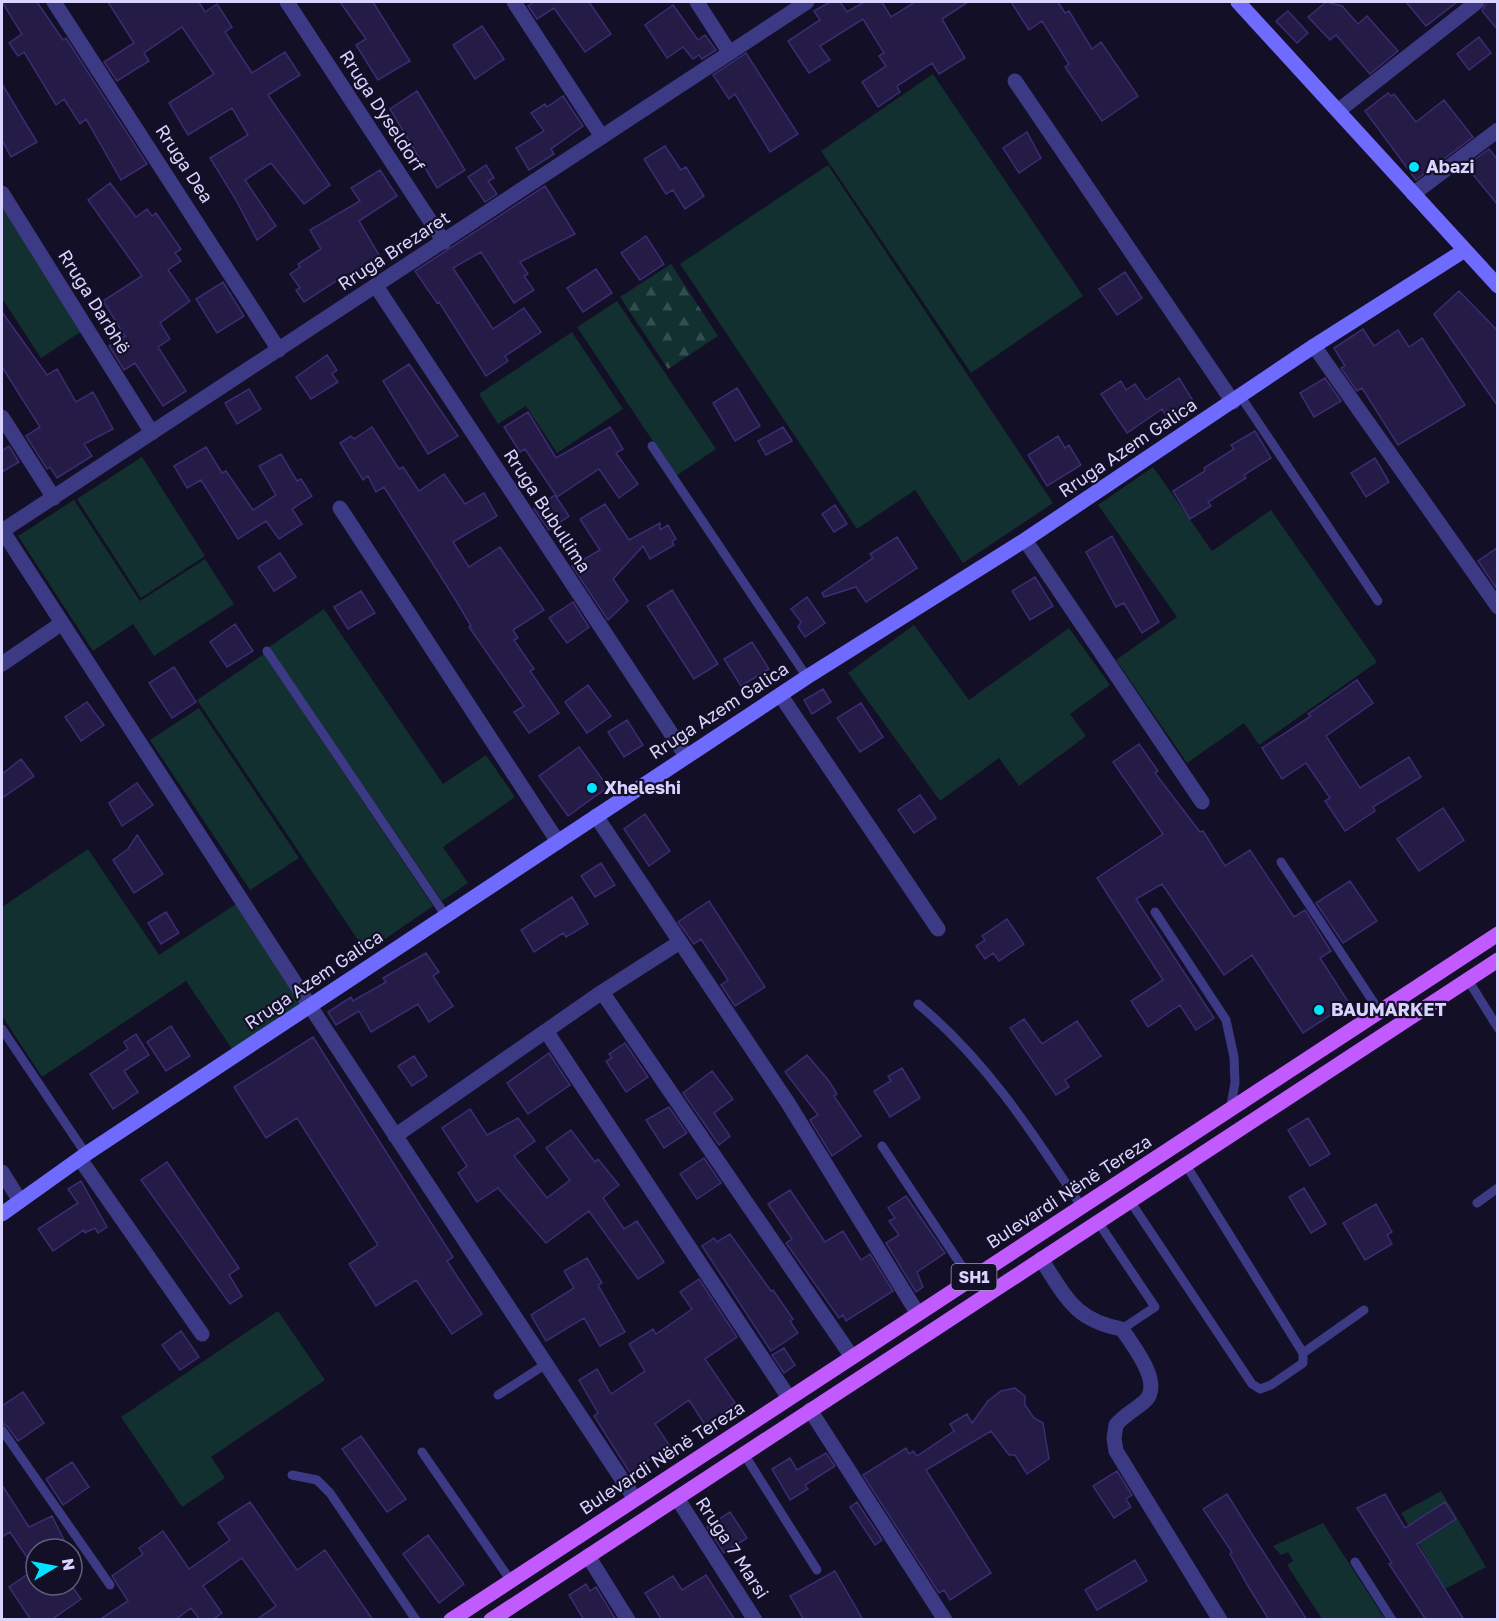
<svg xmlns="http://www.w3.org/2000/svg" width="1499" height="1621" viewBox="0 0 1499 1621" font-family="'Golos Text',sans-serif">
	<style>
		.grass { fill: #12302f }
		.forest { fill: url(#forest-firs) }
		.building { fill: #241b47; stroke: #3b2d73; stroke-width: 1.5 }
		.lines { fill: none; stroke-linecap: round; stroke-linejoin: round }
		.lane { stroke: #3d3a85; stroke-width: 9 }
		.street { stroke: #3d3a85; stroke-width: 15 }
		.secondary { stroke: #6f6bff; stroke-width: 15 }
		.primary { stroke: #c25bff; stroke-width: 15 }
		.poi-dot { fill: #00e5ff; stroke: #130f26; stroke-width: 2 }
		.labels { text-anchor: middle; stroke-width: 4.5; stroke-linejoin: round; paint-order: stroke }
		.shield { fill: #130f26; stroke: #9e99be; stroke-width: 1.5 }
		.shield-label { font-size: 16px; font-weight: bold; fill: #d9d4ff }
		.street-label { font-size: 18px; fill: #d9d4ff; stroke: #130f26 }
		.poi-label { font-size: 18px; font-weight: bold; fill: #d9d4ff; stroke: #130f26; text-anchor: start }
	</style>
	<defs>
		<pattern id="forest-firs" width="22" height="20" patternUnits="userSpaceOnUse" patternTransform="scale(1.5)"><rect width="22" height="20" fill="#12302f"/><path d="M5 1l3.5 6h-7zM16 11l3.5 6h-7z" fill="#344d4e"/></pattern>
	</defs>
	<rect width="100%" height="100%" fill="#130f26"/>
	<path class="grass" d="M933,74L1083,296L971,373L821,151Z
		M828,165L1053,503L963,563L915,490L857,529L680,264Z
		M2,207L82,331L41,358L2,298Z
		M617,301L716,449L676,476L577,327Z
		M572,332L623,409L557,453L526,406L498,424L479,394Z
		M142,457L205,556L141,598L77,499Z
		M1153,467L1212,551L1271,510L1377,662L1259,745L1244,723L1187,763L1116,660L1177,617L1098,505Z
		M74,500L140,601L205,559L234,604L154,656L133,624L93,651L18,536Z
		M324,609L443,784L486,755L515,797L443,847L468,883L442,901L269,647Z
		M914,625L969,700L1069,628L1110,685L1070,714L1086,736L1019,786L999,758L940,801L848,673Z
		M264,654L433,906L366,952L197,700Z
		M199,708L299,858L250,890L150,740Z
		M88,849L159,955L236,904L302,1002L232,1049L186,981L42,1077L2,1016V907Z
		M278,1311L325,1380L211,1457L225,1478L182,1507L121,1417Z
		M1441,1491L1486,1567L1445,1589L1401,1513Z
		M1323,1523L1385,1619H1322L1287,1565L1293,1561L1288,1552L1281,1555L1273,1546Z"/>
	<path class="forest" d="M671,264L718,336L668,369L620,297Z"/>
	<path class="building" d="M2,2H37L63,40L66,38L147,164L121,180L86,119L80,124L64,99L56,105L24,52L18,56L9,43L22,34Z
		M108,2H199L205,12L217,4L232,27L225,32L252,73L285,52L300,75L268,95L330,185L304,204L271,163L245,180L276,226L257,240L236,200L210,158L248,135L232,108L188,135L169,103L214,74L182,27L144,53L149,61L117,81L104,62L134,43Z
		M340,2H373L410,61L378,80L356,45L366,39Z
		M534,2H589L611,34L585,52L554,8L537,19L528,6Z
		M830,2H840L847,12L864,2H882L891,17L915,2H968L942,19L965,58L939,74L932,63L897,86L900,92L878,107L862,82L886,66L879,56L884,53L863,19L820,46L830,60L809,73L788,41L820,20L814,11Z
		M1011,2H1058L1065,13L1069,11L1092,49L1101,42L1138,96L1102,121L1065,67L1069,64L1042,21L1029,30Z
		M1326,2L1342,6L1358,24L1367,16L1398,51L1370,74L1336,35L1330,40L1308,17Z
		M1406,2H1457L1426,26Z
		M1487,2H1497V29L1482,11Z
		M673,5L698,40L705,35L716,50L702,59L699,55L693,59L683,47L667,58L645,25Z
		M1288,11L1308,33L1297,43L1276,21Z
		M482,26L504,59L475,79L453,45Z
		M1479,37L1491,53L1469,70L1457,54Z
		M746,53L798,134L770,152L735,94L729,99L713,75Z
		M2,84L37,142L11,157L2,140Z
		M417,91L465,170L437,188L390,109Z
		M1388,93L1391,96L1394,94L1416,122L1444,100L1473,137L1416,180L1365,111Z
		M563,96L583,126L551,149L554,154L529,170L516,148L544,131L531,113L545,104L547,107Z
		M1027,132L1041,158L1019,173L1003,148Z
		M665,146L681,170L686,167L704,196L685,209L673,190L666,194L644,159Z
		M1489,149L1497,159V204L1466,166Z
		M486,165L494,178L488,181L497,194L485,202L468,177Z
		M380,170L397,196L359,221L383,262L342,286L339,279L304,302L296,290L300,288L290,274L300,267L298,264L321,249L310,230L360,201L351,188Z
		M110,183L136,217L147,209L152,216L156,213L181,249L175,253L181,261L168,270L190,301L160,323L170,339L158,347L186,391L163,406L135,363L124,370L109,346L125,336L103,301L142,276L88,200Z
		M545,186L575,234L520,262L528,274L524,276L534,290L514,303L481,252L453,268L493,329L524,308L541,332L505,356L508,361L486,376L439,302L437,303L415,271Z
		M646,236L664,264L640,280L621,253Z
		M596,269L612,293L583,312L567,288Z
		M1125,272L1142,298L1117,315L1099,289Z
		M223,282L244,316L217,333L196,299Z
		M1459,291L1497,330V405L1434,314Z
		M2,312L47,375L57,369L76,402L93,392L113,429L84,444L92,456L57,478L50,467L47,469L26,436L40,427L2,367Z
		M1363,329L1374,346L1398,330L1409,347L1422,338L1465,405L1398,445L1362,388L1357,391L1341,368L1345,366L1334,348Z
		M327,355L337,370L332,374L338,382L311,399L296,377Z
		M409,364L458,436L428,454L383,381Z
		M1179,378L1198,409L1172,425L1162,409L1127,433L1101,394L1121,381L1126,390L1135,384L1146,400Z
		M1325,378L1341,401L1314,417L1300,393Z
		M737,388L760,426L735,441L713,403Z
		M249,389L261,409L237,424L225,403Z
		M528,412L556,458L610,427L623,449L616,453L638,484L619,498L599,469L557,497L525,449L520,452L504,427Z
		M372,427L399,469L403,467L419,491L444,474L465,504L484,493L497,516L453,542L469,567L500,547L544,610L513,630L518,638L514,640L534,669L530,671L559,713L529,733L514,712L524,706L469,627L471,626L455,599L384,487L376,492L368,476L363,480L340,443L351,436L354,439Z
		M783,427L792,441L766,455L758,441Z
		M1255,431L1271,458L1244,475L1246,478L1208,502L1211,506L1190,519L1173,491L1205,471L1204,468L1234,449L1231,445Z
		M1058,436L1065,448L1069,445L1081,465L1047,486L1028,455Z
		M9,446L19,462L2,472V451Z
		M206,447L222,473L226,471L253,510L276,495L259,466L281,454L297,481L301,479L312,496L292,509L302,524L279,539L266,521L238,539L201,480L187,488L174,466Z
		M1375,458L1389,482L1366,497L1351,473Z
		M555,495L569,516L549,530L534,509Z
		M605,504L629,540L660,523V530L668,525L676,539L672,541L674,545L650,559L643,546L613,579L628,601L608,620L572,566L600,550L580,519Z
		M835,505L847,524L834,532L822,514Z
		M1112,536L1159,622L1142,633L1124,603L1116,607L1086,552Z
		M897,537L917,568L866,602L856,587L824,597L822,593L873,558L870,554Z
		M1497,548V589L1478,561Z
		M280,553L296,577L274,591L258,567Z
		M1035,577L1053,606L1030,620L1012,591Z
		M672,590L718,664L694,679L647,606Z
		M361,591L375,613L348,629L334,607Z
		M807,597L825,623L805,637L798,627L801,622L791,609Z
		M573,602L589,627L567,643L549,618Z
		M235,624L253,651L227,667L210,642Z
		M752,642L769,669L741,686L724,659Z
		M174,667L196,702L172,718L149,683Z
		M1357,680L1373,703L1326,736L1360,788L1409,757L1421,777L1373,807L1375,811L1345,831L1325,801L1330,798L1306,763L1282,779L1262,748L1311,716L1308,714Z
		M588,685L611,716L587,733L565,702Z
		M823,689L831,702L812,714L804,700Z
		M87,702L104,725L81,741L65,717Z
		M861,703L883,737L860,752L837,718Z
		M627,720L643,745L624,757L608,732Z
		M1139,744L1158,771L1155,773L1200,832L1203,831L1225,866L1250,850L1294,917L1305,910L1331,951L1320,958L1349,1003L1303,1033L1252,955L1224,975L1162,884L1136,899L1214,1018L1196,1030L1180,1005L1148,1027L1131,1001L1163,980L1097,878L1163,834L1113,762Z
		M579,747L608,787L568,816L539,776Z
		M21,759L34,776L2,798V774Z
		M137,783L153,805L122,826L109,803Z
		M920,795L936,818L914,833L898,810Z
		M1443,808L1464,840L1419,871L1397,839Z
		M645,814L670,851L649,866L624,829Z
		M137,835L163,874L134,893L113,860L128,849Z
		M601,863L615,885L595,897L581,876Z
		M1350,881L1377,921L1343,943L1316,903Z
		M572,897L588,924L566,937L563,933L534,952L521,930Z
		M709,901L765,987L735,1006L721,985L728,980L701,939L694,944L678,922Z
		M166,912L179,933L161,944L148,923Z
		M1007,919L1024,944L999,961L993,953L985,959L976,946L985,940L982,936Z
		M426,953L439,972L433,976L453,1006L429,1022L418,1004L371,1032L359,1011L336,1025L328,1012L351,997L353,1001L386,982L383,978Z
		M1024,1019L1042,1044L1077,1021L1101,1056L1065,1080L1069,1087L1056,1095L1010,1028Z
		M171,1026L190,1056L166,1071L147,1042Z
		M136,1034L149,1055L124,1071L138,1092L113,1109L90,1074L128,1049L124,1042Z
		M313,1037L453,1257L447,1261L482,1314L452,1334L416,1280L376,1306L349,1264L378,1245L297,1118L266,1138L234,1087Z
		M625,1043L648,1077L626,1092L606,1061L612,1058L609,1054Z
		M549,1053L570,1085L528,1114L507,1083Z
		M807,1055L829,1081L837,1094L834,1096L861,1136L832,1156L810,1120L818,1115L785,1072Z
		M414,1056L427,1076L412,1086L398,1066Z
		M902,1068L920,1098L890,1117L874,1091L891,1081L888,1076Z
		M712,1071L733,1099L714,1113L730,1136L719,1145L683,1093Z
		M669,1107L687,1133L664,1148L646,1120Z
		M470,1109L487,1135L518,1118L535,1141L514,1156L547,1198L570,1180L546,1148L571,1130L595,1162L598,1159L619,1185L603,1198L624,1229L637,1221L664,1262L638,1279L589,1211L546,1243L498,1188L477,1202L458,1173L467,1166L442,1128Z
		M1308,1118L1330,1154L1310,1166L1288,1130Z
		M704,1158L721,1183L697,1199L680,1174Z
		M167,1162L239,1268L229,1275L242,1296L230,1304L141,1180Z
		M81,1181L107,1227L98,1233L95,1228L85,1233L84,1230L53,1251L38,1229L78,1203L68,1189Z
		M1304,1188L1326,1224L1311,1233L1289,1197Z
		M790,1190L825,1242L843,1231L861,1260L870,1254L893,1291L846,1321L843,1315L839,1318L786,1243L792,1239L768,1204Z
		M906,1196L945,1253L917,1272L923,1287L916,1292L886,1243L899,1235L889,1221L895,1218L888,1208Z
		M1376,1204L1392,1232L1387,1235L1392,1244L1365,1260L1343,1223Z
		M730,1234L771,1291L773,1290L793,1319L790,1321L798,1333L771,1351L702,1246L714,1238L717,1242Z
		M587,1258L602,1283L598,1285L625,1332L600,1346L584,1318L546,1341L531,1315L574,1288L564,1271Z
		M699,1279L737,1337L705,1359L735,1403L724,1411L727,1414L707,1428L689,1400L655,1424L674,1452L656,1464L652,1458L630,1473L594,1416L598,1413L579,1380L597,1369L611,1394L645,1371L629,1344L653,1329L656,1334L692,1309L680,1292Z
		M181,1331L199,1357L180,1370L162,1345Z
		M784,1348L795,1365L784,1373L772,1355Z
		M1015,1388L1025,1396V1405L1034,1418L1043,1423L1049,1459L1027,1474L1015,1455H1009L991,1431L926,1470L991,1573L950,1600L944,1590L939,1593L863,1475L906,1448L909,1454L913,1451L917,1456L954,1431L950,1424L967,1414L972,1423L988,1401L1001,1391Z
		M23,1392L44,1423L18,1441L7,1426L2,1423V1406Z
		M361,1436L406,1499L387,1512L342,1449Z
		M826,1453L835,1466L805,1485L808,1489L790,1500L772,1469L790,1458L797,1470Z
		M72,1462L89,1487L63,1505L46,1479Z
		M1117,1471L1132,1495L1126,1499L1131,1507L1114,1518L1093,1486Z
		M2,1485L29,1527L52,1516L66,1544L58,1549H36V1585H71L81,1599L51,1620H31L9,1587L35,1569L10,1532L2,1537Z
		M1227,1494L1255,1539L1307,1620H1269L1248,1586L1230,1554L1232,1552L1203,1509Z
		M1385,1494L1405,1528L1445,1502L1456,1519L1417,1544L1464,1620H1426L1389,1564L1392,1563L1357,1508Z
		M250,1502L297,1570L325,1550L373,1620H256L276,1606L242,1558L203,1586L222,1613L212,1620H200L191,1608L175,1620H99L128,1601L112,1576L143,1554L139,1548L163,1531L189,1569L230,1540L218,1523Z
		M857,1502L882,1540L875,1545L850,1507Z
		M730,1512L747,1538L724,1553L707,1527Z
		M428,1535L464,1584L439,1603L403,1554Z
		M1135,1560L1147,1581L1097,1610L1085,1590Z
		M835,1571L863,1620H804L790,1596Z
		M706,1575L735,1620H662L645,1593L673,1576L682,1590Z
		M586,1584L590,1591L596,1587L616,1620H584L569,1595Z"/>
	<g class="lines">
		<path class="lane" d="M1241,397L1378,601
			M652,446L807,677
			M267,651L446,916
			M1281,862L1380,1012
			M1155,912L1226,1020L1234,1057L1235,1083L1230,1110
			M1468,980L1498,1028
			M918,1004C986,1060 1033,1133 1081,1206
			M2,1029L86,1154
			M882,1146L971,1280
			M1130,1201L1252,1384L1260,1389L1271,1385L1303,1363V1353L1186,1165
			M1477,1203L1498,1188
			M1098,1222L1155,1307L1122,1329
			M1303,1353L1364,1310
			M498,1395L546,1364
			M2,1430L110,1585
			M422,1452L511,1581
			M744,1454L817,1570
			M292,1475L317,1480L330,1493L416,1620
			M1355,1562L1392,1620"/>
		<path class="street" d="M54,2L279,350
			M287,2L444,242
			M514,2L602,137
			M697,2L729,52
			M1015,81L1233,402
			M1338,111L1477,2
			M2,193L152,433
			M1413,194L1498,130
			M376,286L686,756
			M1314,346L1498,607
			M2,417L54,498
			M340,508L558,842
			M2,530L310,1006L635,1499
			M2,531L807,2
			M1025,540L1202,802
			M2,664L62,623
			M781,696L938,929
			M596,816L788,1103L918,1314
			M602,992L852,1357
			M546,1031L789,1398
			M395,1136L602,992L680,942
			M80,1159L202,1334
			M2,1172L20,1201
			M1041,1259C1066,1297 1074,1320 1122,1329C1132,1345 1164,1383 1145,1401C1135,1410 1124,1415 1116,1425L1114,1438L1116,1451L1220,1620
			M810,1410L945,1620
			M677,1498L755,1620
			M588,1556L628,1620"/>
		<path class="secondary" d="M1238,2L1498,286
			M2,1214L86,1154L807,677L1025,540L1314,346L1465,250"/>
		<path class="primary" d="M451,1620L1498,934
			M491,1620L1498,960"/>
	</g>
	<g class="poi-dot">
		<circle cx="1414" cy="167" r="6"/>
		<circle cx="592" cy="788" r="6"/>
		<circle cx="1319" cy="1010" r="6"/>
	</g>
	<g class="labels">
		<rect class="shield" x="951.5" y="1264" width="45" height="26" rx="4.5"/>
		<g class="shield-label">
			<text x="974" y="1283">SH1</text>
		</g>
		<g class="street-label">
			<text transform="translate(382 111) rotate(57)" y="6">Rruga Dyseldorf</text>
			<text transform="translate(184 164) rotate(57)" y="6">Rruga Dea</text>
			<text transform="translate(394 251) rotate(-33)" y="6">Rruga Brezaret</text>
			<text transform="translate(94 302) rotate(58)" y="6">Rruga Darbhë</text>
			<text transform="translate(1128 448) rotate(-34)" y="6">Rruga Azem Galica</text>
			<text transform="translate(547 511) rotate(57)" y="6">Rruga Bubullima</text>
			<text transform="translate(719 711) rotate(-33)" y="6">Rruga Azem Galica</text>
			<text transform="translate(314 980) rotate(-34)" y="6">Rruga Azem Galica</text>
			<text transform="translate(1069 1192) rotate(-33)" y="6">Bulevardi Nënë Tereza</text>
			<text transform="translate(662 1458) rotate(-33)" y="6">Bulevardi Nënë Tereza</text>
			<text transform="translate(732 1548) rotate(57)" y="6">Rruga 7 Marsi</text>
		</g>
		<g class="poi-label">
			<text x="1426" y="173">Abazi</text>
			<text x="604" y="794">Xheleshi</text>
			<text x="1331" y="1016">BAUMARKET</text>
		</g>
	</g>
	<rect width="1499" height="1621" fill="none" stroke="#d9d4ff" stroke-width="6"/>
	<g transform="translate(54 1567) rotate(80)"><circle r="28" fill="#130f26" stroke="#625e7d" stroke-width="1.5"/>
	<path d="M0-4.5L10 22L0 15L-10 22Z" fill="#00e5ff"/>
	<text y="-9" font-size="16" font-weight="bold" text-anchor="middle" fill="#d9d4ff">N</text>
	</g>
</svg>
